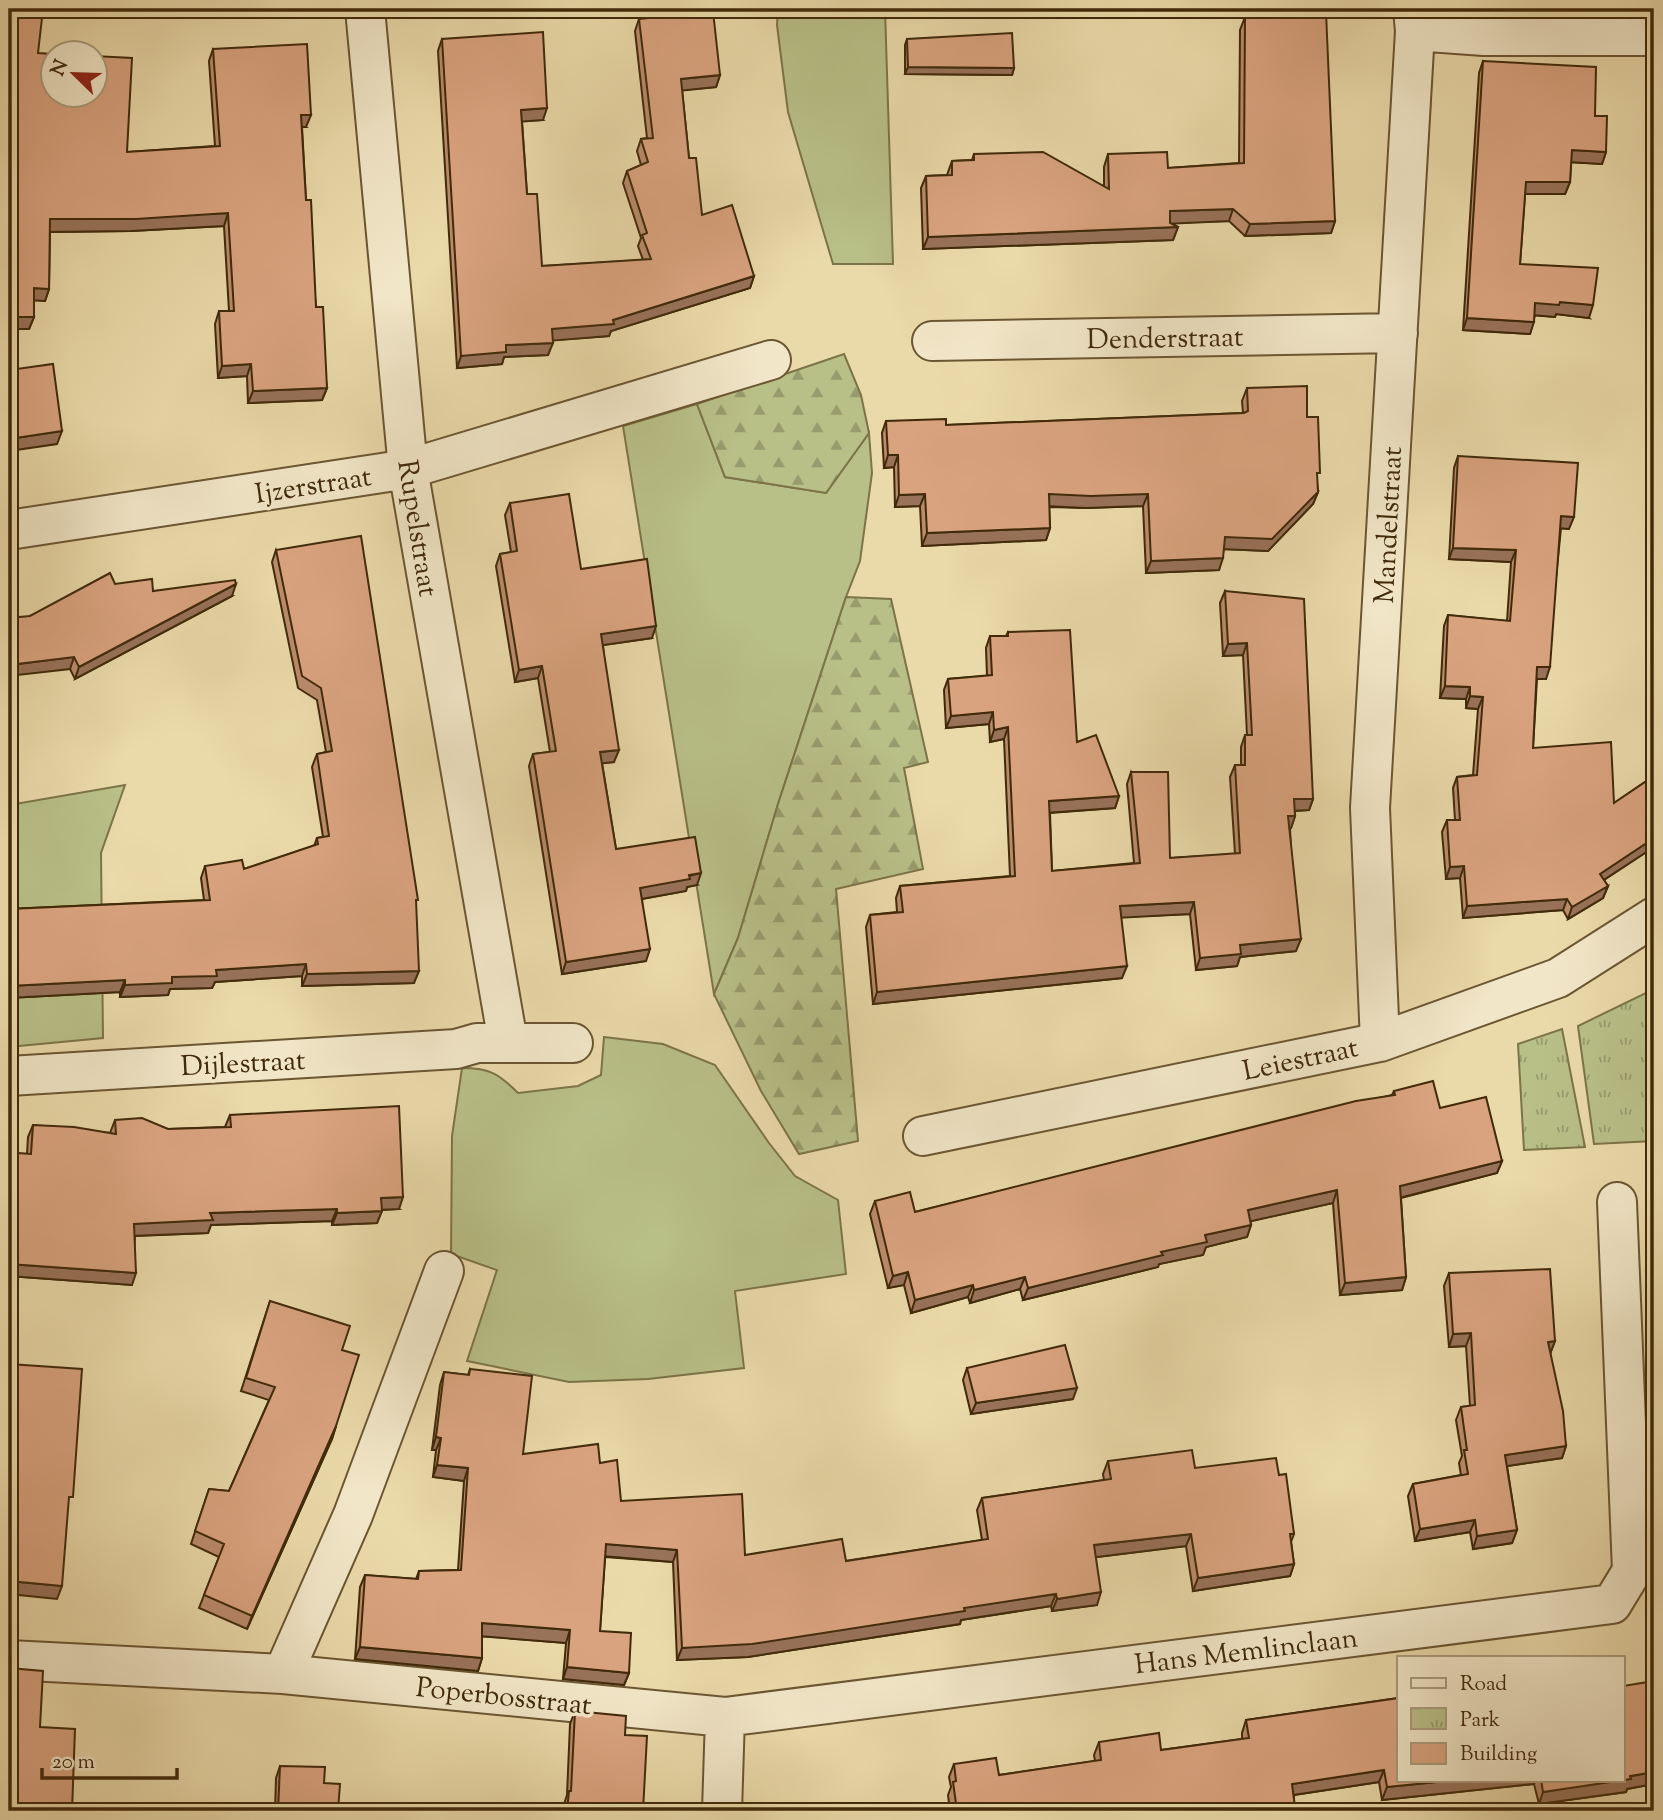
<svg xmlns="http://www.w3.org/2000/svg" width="1663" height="1820" viewBox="0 0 1663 1820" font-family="'Sorts Mill Goudy',serif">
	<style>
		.grass { fill: #b8bf87; stroke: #7c7448; stroke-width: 2 }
		.forest { fill: url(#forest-firs); stroke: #7c7448; stroke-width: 2 }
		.park { fill: url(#park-tufts); stroke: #7c7448; stroke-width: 2 }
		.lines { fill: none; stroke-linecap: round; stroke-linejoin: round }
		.minor-casing { stroke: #6b5632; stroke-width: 42 }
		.minor { stroke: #f1e6c7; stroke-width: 38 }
		.wall { fill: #bb8c6d; stroke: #412a0a; stroke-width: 2 }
		.shaded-wall { fill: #987259; stroke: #412a0a; stroke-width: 2 }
		.building { fill: #d9a37f; stroke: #412a0a; stroke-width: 2 }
		.labels { text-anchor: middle; stroke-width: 7; stroke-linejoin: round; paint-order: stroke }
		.street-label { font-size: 28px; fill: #412a0a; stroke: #f1e6c7 }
	</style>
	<defs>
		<pattern id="forest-firs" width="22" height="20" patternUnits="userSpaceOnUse" patternTransform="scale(1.75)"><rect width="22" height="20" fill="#b8bf87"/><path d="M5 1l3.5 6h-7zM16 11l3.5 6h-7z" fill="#979b6d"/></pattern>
		<pattern id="park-tufts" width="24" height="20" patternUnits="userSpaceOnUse" patternTransform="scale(1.75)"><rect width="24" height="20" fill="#b8bf87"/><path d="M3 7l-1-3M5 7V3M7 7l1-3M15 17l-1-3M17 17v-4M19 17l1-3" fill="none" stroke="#979b6d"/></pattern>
	</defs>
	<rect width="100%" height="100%" fill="#ead9a9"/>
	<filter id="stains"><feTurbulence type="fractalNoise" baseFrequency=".00286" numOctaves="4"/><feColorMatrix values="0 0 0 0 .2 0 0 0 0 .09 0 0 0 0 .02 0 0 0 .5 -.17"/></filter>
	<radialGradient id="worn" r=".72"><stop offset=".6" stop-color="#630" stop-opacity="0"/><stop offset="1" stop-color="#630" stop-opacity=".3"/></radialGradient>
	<path class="grass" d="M778,9H885L893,264H833L788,112L777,25Z
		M697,404L725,477L826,493L869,433L872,473L860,561L846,597L778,804L738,938L714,994L623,426Z
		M125,785L101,853L103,1038L9,1047V805Z
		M604,1037L663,1044L715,1065L769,1143L795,1176L838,1200L846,1274L735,1291L744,1368L648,1379L569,1382L467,1361L497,1270L451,1254L452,1136L462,1068C490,1068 499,1074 518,1093L578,1086L601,1075Z"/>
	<path class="forest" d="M844,354L861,395L869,433L826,493L725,477L697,404Z
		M846,597L891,599L928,762L904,768L923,869L836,889L858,1141L799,1154L761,1091L714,994L738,938L778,804Z"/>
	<path class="park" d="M1654,989V1141L1594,1144L1578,1026Z
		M1562,1029L1585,1147L1524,1150L1518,1044Z"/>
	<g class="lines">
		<defs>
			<path id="minor" d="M365,9L408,469L508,1042
				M1415,31L1484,36H1654
				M932,341L1398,333
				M9,530L408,469L771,360
				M1380,1042L1370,808L1415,31L1413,9
				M9,1076L456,1049L477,1043H573
				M923,1136L1380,1042L1558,978L1654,917
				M9,1660L283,1674L725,1717L1612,1604L1632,1571L1617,1202
				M283,1674L353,1515L444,1271
				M722,1811L725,1717"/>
		</defs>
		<use href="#minor" class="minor-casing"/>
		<use href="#minor" class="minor"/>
	</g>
	<path class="wall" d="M1245,17L1335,221L1331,233L1245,236L1229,221L1171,223L1178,227L1173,240L923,249L921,188L926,176L947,175L952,161L972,160L974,154L1104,186V167L1108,154L1168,168L1239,163L1240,30Z
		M639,19L720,75L716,87L682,90L689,158L702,215L754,276L750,288L611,331L609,336L553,340L548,355L504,357L502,364L457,368L438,51L442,39L543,120L522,121L527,194L542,266L643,260L638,246L641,238L623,183L627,171L641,165L637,151L641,139L647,138L635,31Z
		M907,39L1014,68L1012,75L905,74V45Z
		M213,49L306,127H302L306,200L316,307L327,388L322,400L248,403L247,376L218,378L215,324L219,311H229L224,226L131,231L50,232L49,289L45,301L34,300V317L29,329L38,53L127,152L215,146L209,61Z
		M1483,61L1595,116L1606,152L1602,164L1571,162L1570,182L1565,194H1525L1520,264L1589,318L1556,314L1555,317L1535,315L1530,334L1463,330L1479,73Z
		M1247,388L1307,417L1317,481L1318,492L1313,504L1268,551L1224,549L1219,570L1146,573L1143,506L1086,508L1049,507L1050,528L1046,540L922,546L920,506L895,507L894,467L884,468L882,433L886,421L946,425L1243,413L1242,401Z
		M1458,456L1569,529L1561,528L1546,679H1537L1533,748L1614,803L1654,776V847L1604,880L1608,886L1603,898L1568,919L1563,910L1463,918L1460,878L1446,879L1442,832L1447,820H1455L1453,788L1457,777L1473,775L1478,709L1466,708V699L1440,698L1444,626L1448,615L1507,621L1511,562L1449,559L1454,468Z
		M510,503L581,569L652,638L603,645L614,762L602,763L616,849L697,885L687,887L686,891L642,899L646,961L562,974L529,766L533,754L550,752L538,678L515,682L496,566L500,554L511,552L505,515Z
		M276,550L416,906L414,983L302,986V976L215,982L212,988L170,989L168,995L120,997V992L9,998V909L204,900L201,878L205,866L244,869L314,846L317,838L323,837L312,767L317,754L326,752L317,700L298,688L272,562Z
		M115,584L153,591L232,596L75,679L70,669L30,616Z
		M1225,591L1313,799L1309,810L1295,811V816L1291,828H1290L1296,951L1240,957L1237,966L1196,970L1190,914L1121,917L1122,978L873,1004L866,927L870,915L897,912L896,898L900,886L1010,876L1004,739L990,742L989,724L946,728L944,690L948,679L987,676L986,648L990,636H1006L1008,632L1077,742L1119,796L1115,808L1050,813L1052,871L1134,863L1127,784L1131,772L1170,858L1235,854L1230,777L1235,765H1241V747L1245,735H1247L1243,655L1223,656L1220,603Z
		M1394,1091L1440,1108L1502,1161L1497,1173L1401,1198L1406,1277L1402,1290L1340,1295L1333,1203L1250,1221L1251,1225L1247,1237L1206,1247L1203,1255L1159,1264L1158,1267L1023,1300L1020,1289L970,1303L968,1297L911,1313L904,1285L888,1288L870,1214L875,1201L915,1212L1392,1095Z
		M230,1115L399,1209L382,1210L377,1223L332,1225V1221L211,1225L208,1233L135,1236L132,1285L9,1276V1214L12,1166L16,1153L27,1154L28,1137L33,1125L110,1133L115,1120L168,1129L225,1127Z
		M1449,1273L1555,1341L1550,1354L1566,1446L1562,1458L1507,1466L1517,1530L1512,1543L1473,1549L1470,1532L1415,1541L1408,1496L1413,1484L1461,1475L1459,1463L1462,1456L1456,1420L1461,1407L1470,1406L1466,1346L1449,1347L1444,1286Z
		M270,1301L342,1350L336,1426L332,1439L247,1629L199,1608L219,1557L191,1544L209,1489L229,1491L269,1400L241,1391Z
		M967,1368L1073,1399L971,1414L963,1380Z
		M470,1369L523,1454L600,1463L621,1501L745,1555L846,1561L982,1540L977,1510L982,1498L1104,1480L1103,1474L1108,1461L1279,1475L1294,1534L1291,1542L1294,1564L1290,1576L1193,1591L1186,1546L1096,1557L1097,1605L1052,1611L1051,1606L961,1620L960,1624L748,1657L677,1660L673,1562L605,1557L600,1631L629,1673L624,1685L563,1679L566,1643L482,1636V1658L478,1671L355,1659L360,1587L365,1575L416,1579L419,1571L458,1570L464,1481L433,1477L436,1450H432L440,1385L444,1372L468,1375Z
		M1654,1681V1784L1627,1789L1626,1792L1539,1804L1534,1784L1382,1800L1379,1782L1294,1795V1811H950L948,1795L951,1787L949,1777L954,1764L999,1775L1095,1761L1094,1755L1099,1742L1161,1750L1242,1739V1733L1246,1720L1399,1698V1780H1623Z
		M575,1711L625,1735L643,1811H563L564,1804L567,1795L570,1724Z
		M280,1766L324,1783L338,1811H275L276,1778Z"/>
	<path class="shaded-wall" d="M908,67L1014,68L1012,75L905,74Z
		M720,75L716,87L677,91L681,79Z
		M547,108L543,120L517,122L521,110Z
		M301,115H311L306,127H297Z
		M1572,150L1606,152L1602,164L1567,162Z
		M1526,182H1570L1565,194H1521Z
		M1233,209L1229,221L1165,224L1170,211Z
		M228,213L224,226L131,231L45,232L50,219Z
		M1335,221L1331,233L1245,236L1250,224Z
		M1178,227L1173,240L923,249L928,237Z
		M754,276L750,288L611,331L609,336L548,341L552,329L613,320Z
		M34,288L49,289L45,301L30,300Z
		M1560,302L1593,305L1589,318L1556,314L1555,317L1531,315L1535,303Z
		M9,317H34L29,329H9Z
		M1467,318L1534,322L1530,334L1463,330Z
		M553,343L548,355L504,357L502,364L457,368L461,356L506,345Z
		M251,364L247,376L218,378L222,366Z
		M327,388L322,400L248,403L253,391Z
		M62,431L57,444L9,451V439Z
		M888,455H898L894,467L884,468Z
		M1318,492L1313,504L1268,551L1221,549L1225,537Z
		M925,494L920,506L895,507L899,495Z
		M1049,494H1148L1143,506L1086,508L1044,506Z
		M1561,516L1574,517L1569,529L1557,528Z
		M1050,528L1046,540L922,546L927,533Z
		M1453,548L1516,550L1511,562L1449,559Z
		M1223,558L1219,570L1146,573L1151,561Z
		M236,584L232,596L75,679L79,667Z
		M656,626L652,638L597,646L601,634Z
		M1247,643L1243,655L1223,656L1228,644Z
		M74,657L70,669L9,676V665Z
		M542,666L538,678L515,682L519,670Z
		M1537,667H1550L1546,679H1533Z
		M1445,686L1470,687L1466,699L1440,698Z
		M1470,696L1483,697L1478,709L1466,708Z
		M993,712L989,724L946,728L951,716Z
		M1008,727L1004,739L990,742L994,730Z
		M619,750L614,762L596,764L600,752Z
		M1119,796L1115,808L1045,813L1049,801Z
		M1294,799H1313L1309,810L1290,811Z
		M1288,816H1295L1291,828H1284Z
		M1654,838V847L1596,885L1600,874Z
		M1464,866L1460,878L1446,879L1450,867Z
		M701,873L697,885L687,887L686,891L636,900L640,888Z
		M1608,886L1603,898L1568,919L1572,907Z
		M1567,899L1563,910L1463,918L1467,906Z
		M1194,902L1190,914L1116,918L1120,906Z
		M1301,939L1296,951L1240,957L1237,966L1196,970L1200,958L1240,945Z
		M650,949L646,961L562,974L566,962Z
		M306,964L302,976L215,982L212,988L170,989L168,995L120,997L125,985L216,970Z
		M1127,966L1122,978L873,1004L877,992Z
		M419,971L414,983L302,986L307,974Z
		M125,980L120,992L9,998V986Z
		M1502,1161L1497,1173L1395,1199L1400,1186Z
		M1337,1190L1333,1203L1243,1223L1248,1210Z
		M403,1197L399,1209L376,1210L381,1198Z
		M337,1209L332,1221L211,1225L208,1233L130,1236L134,1224L210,1213Z
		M382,1211L377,1223L332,1225L337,1213Z
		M1251,1225L1247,1237L1206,1247L1203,1255L1159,1264L1158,1267L1023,1300L1028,1288L1161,1252L1205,1235Z
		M9,1264L136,1273L132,1285L9,1276Z
		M908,1272L904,1285L888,1288L893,1276Z
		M1025,1277L1020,1289L970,1303L974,1290Z
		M1406,1277L1402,1290L1340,1295L1345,1283Z
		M973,1285L968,1297L911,1313L915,1300Z
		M1471,1333L1466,1346L1449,1347L1453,1334Z
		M1555,1341L1550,1354L1548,1342Z
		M1077,1388L1073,1399L971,1414L976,1403Z
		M336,1426L332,1439L247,1629L252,1616Z
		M436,1437L441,1438L436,1450H432Z
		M1566,1446L1562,1458L1501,1467L1505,1455Z
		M437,1465L468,1468L464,1481L433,1477Z
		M1475,1520L1470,1532L1415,1541L1420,1529Z
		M1517,1530L1512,1543L1473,1549L1477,1536Z
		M1191,1534L1186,1546L1089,1558L1094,1545Z
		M606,1544L677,1550L673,1562L602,1556Z
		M1294,1564L1290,1576L1193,1591L1198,1578Z
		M9,1581L62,1586L57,1599L9,1594Z
		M1101,1592L1097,1605L1052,1611L1057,1599Z
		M1056,1594L1051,1606L961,1620L960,1624L748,1657L677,1660L682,1648Z
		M482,1623L570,1630L566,1643L478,1636Z
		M360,1647L482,1658L478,1671L355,1659Z
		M567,1667L629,1673L624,1685L563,1679Z
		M1384,1770L1379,1782L1287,1796L1292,1784Z
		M1654,1772V1784L1627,1789L1626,1792L1539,1804L1543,1792Z
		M1457,1780H1536L1534,1784L1382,1800L1387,1787Z
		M1295,1807L1294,1811H1270L1271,1810Z"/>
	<path class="building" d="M9,9H43L38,53L52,54V94H94V56L132,58L127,152L220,146L213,49L307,44L311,115H301L306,200H311L316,307H323L327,388L253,391L251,364L222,366L219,311H234L228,213L136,219H50L49,289L34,288V317H9Z
		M713,11L720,75L681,79L689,158H696L702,215L732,205L754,276L613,320L614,324L552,329L553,343L506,345V352L461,356L442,39L543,32L547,108L521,110L527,194H537L542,266L651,259L642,235L647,233L627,171L648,162L641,139L653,138L639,19Z
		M1326,12L1335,221L1250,224L1233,209L1170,211V223L1178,227L928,237L926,176L952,175V161L974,160V154L1043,152L1109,189L1108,154L1167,152L1168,168L1244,163L1245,17Z
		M1012,33L1014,68L908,67L907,39Z
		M1483,61L1596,67L1595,116H1607L1606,152L1572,150L1570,182H1526L1520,264L1598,268L1593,305L1560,302L1559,305L1535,303L1534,322L1467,318Z
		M53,364L62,431L9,439V370Z
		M1307,386V417H1318L1320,473H1317L1318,492L1272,539L1225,537L1223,558L1151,561L1148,494L1091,496L1049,494L1050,528L927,533L925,494L899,495L898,455H888L886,421L946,419V425L1244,413L1248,411L1247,388Z
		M1458,456L1578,463L1574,517L1561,516L1550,667H1537L1533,748L1611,742L1614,803L1654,776V838L1600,874L1608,886L1572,907L1567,899L1467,906L1464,866L1450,867L1447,820H1460L1457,777L1477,775L1483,697L1470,696V687L1445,686L1448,615L1510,621L1516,550L1453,548Z
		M569,494L581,569L647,559L656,626L601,634L619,750L600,752L616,849L695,837L701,873L689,875L690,879L640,888L650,949L566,962L533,754L556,751L542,666L519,670L500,554L517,551L510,503Z
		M361,536L418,900H416L419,971L307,974L306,964L216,970L217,976L172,977V983L125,985V980L9,986V909L210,900L205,866L242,860L244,869L318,844L317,838L329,836L317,754L332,751L321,688L302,676L276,550Z
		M110,573L115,584L152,579L153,591L235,580L236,584L79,667L74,657L9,665V618L30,616Z
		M1225,591L1304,599L1313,799H1294L1295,816H1288L1301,939L1240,945L1241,954L1200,958L1194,902L1120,906L1127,966L877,992L870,915L903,912L900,886L1015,876L1008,727L994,730L993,712L951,716L948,679L992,675L990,636H1008V632L1070,630L1077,742L1096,735L1119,796L1049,801L1052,871L1140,863L1131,772H1168L1170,858L1240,853L1235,765H1245V735H1252L1247,643L1228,644Z
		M1433,1081L1440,1108L1486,1097L1502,1161L1400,1186L1406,1277L1345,1283L1337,1190L1248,1210L1251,1225L1205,1235L1207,1242L1161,1252L1163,1255L1028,1288L1025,1277L974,1290L973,1285L915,1300L908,1272L893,1276L875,1201L910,1192L915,1212L1356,1101L1395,1095L1394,1091Z
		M399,1106L403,1197L381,1198L382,1211L337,1213V1209L210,1213L213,1220L134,1224L136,1273L9,1264L16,1153L31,1154L33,1125L74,1127L116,1134L115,1120L142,1118L168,1129L231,1127L230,1115Z
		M1550,1269L1555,1341L1548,1342L1563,1411L1566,1446L1505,1455L1517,1530L1477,1536L1475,1520L1420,1529L1413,1484L1468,1474L1464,1450H1467L1461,1407L1475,1405L1471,1333L1453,1334L1449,1273Z
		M270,1301L350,1326L342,1350L359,1355L336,1426L252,1616L204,1595L224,1544L195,1531L209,1489L229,1491L275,1387L246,1378Z
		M1065,1345L1077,1388L976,1403L967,1368Z
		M9,1364L82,1369L73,1497H69L62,1586L9,1581Z
		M470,1369L532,1376L523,1454L598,1444L600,1463L617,1460L621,1501L742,1494L745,1555L842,1539L846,1561L988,1539L982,1498L1111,1479L1108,1461L1192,1450L1195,1468L1276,1458L1279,1475L1286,1474L1294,1534H1290L1294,1564L1198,1578L1191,1534L1094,1545L1101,1592L1057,1599L1056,1594L964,1608L965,1611L752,1644L682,1648L677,1550L606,1544L600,1631L631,1633L629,1673L567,1667L570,1630L482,1623V1658L360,1647L365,1575L418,1579L419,1571L461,1570L468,1468L437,1465L441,1438L436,1437L444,1372L469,1375Z
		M9,1668L43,1671L40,1727L75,1729L72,1811H9Z
		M1654,1681V1772L1630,1776L1631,1779L1543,1792L1541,1780H1623V1686Z
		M1399,1698V1780H1457L1387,1787L1384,1770L1292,1784L1295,1807L1271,1810V1811H1236V1810L957,1811L953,1782L956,1781L954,1764L996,1758L999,1775L1101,1760L1099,1742L1159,1733L1161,1750L1249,1738L1246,1720Z
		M575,1711L626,1716L625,1735L647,1736L643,1811H567L569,1791H571Z
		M280,1766L325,1767L324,1783L340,1784L338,1811H278Z"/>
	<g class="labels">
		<g class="street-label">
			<text transform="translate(1165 337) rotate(-1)" y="10">Denderstraat</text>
			<text transform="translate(313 484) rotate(-9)" y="10">Ijzerstraat</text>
			<text transform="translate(1387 525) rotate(-87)" y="10">Mandelstraat</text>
			<text transform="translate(419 528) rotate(81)" y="10">Rupelstraat</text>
			<text transform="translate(1300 1058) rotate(-12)" y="10">Leiestraat</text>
			<text transform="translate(243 1062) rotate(-3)" y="10">Dijlestraat</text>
			<text transform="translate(1246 1650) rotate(-7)" y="10">Hans Memlinclaan</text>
			<text transform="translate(504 1695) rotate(6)" y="10">Poperbosstraat</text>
		</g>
	</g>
	<rect width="1663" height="1820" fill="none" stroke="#ead9a9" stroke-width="35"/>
	<rect x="10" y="10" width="1642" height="1799" fill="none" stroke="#412a0a" stroke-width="3.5"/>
	<rect x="18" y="18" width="1628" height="1785" fill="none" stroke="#412a0a" stroke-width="2"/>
	<rect x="1397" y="1656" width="228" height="126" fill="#f1e6c7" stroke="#ab9b7b" stroke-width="2"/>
	<rect x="1411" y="1678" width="35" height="10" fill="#f1e6c7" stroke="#ab9b7b" stroke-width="2"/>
	<text x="1460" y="1690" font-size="21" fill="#412a0a">Road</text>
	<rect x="1411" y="1708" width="35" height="21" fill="url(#park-tufts)" stroke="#ab9b7b" stroke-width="2"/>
	<text x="1460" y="1726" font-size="21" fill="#412a0a">Park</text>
	<rect x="1411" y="1743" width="35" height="21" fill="#d9a37f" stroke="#ab9b7b" stroke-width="2"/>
	<text x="1460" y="1760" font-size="21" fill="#412a0a">Building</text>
	<g transform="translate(74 74) rotate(293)"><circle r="33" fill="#f1e6c7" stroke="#ab9b7b" stroke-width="2"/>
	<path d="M0-5L12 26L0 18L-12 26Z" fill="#8f2418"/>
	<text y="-10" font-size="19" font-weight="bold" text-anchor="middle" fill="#412a0a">N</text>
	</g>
	<path d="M42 1768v10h135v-10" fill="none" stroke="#412a0a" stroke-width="3.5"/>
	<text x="52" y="1768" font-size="21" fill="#412a0a" stroke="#f1e6c7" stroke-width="5" paint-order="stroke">20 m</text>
	<rect width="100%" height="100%" filter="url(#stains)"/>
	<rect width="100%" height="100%" fill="url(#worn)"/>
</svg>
